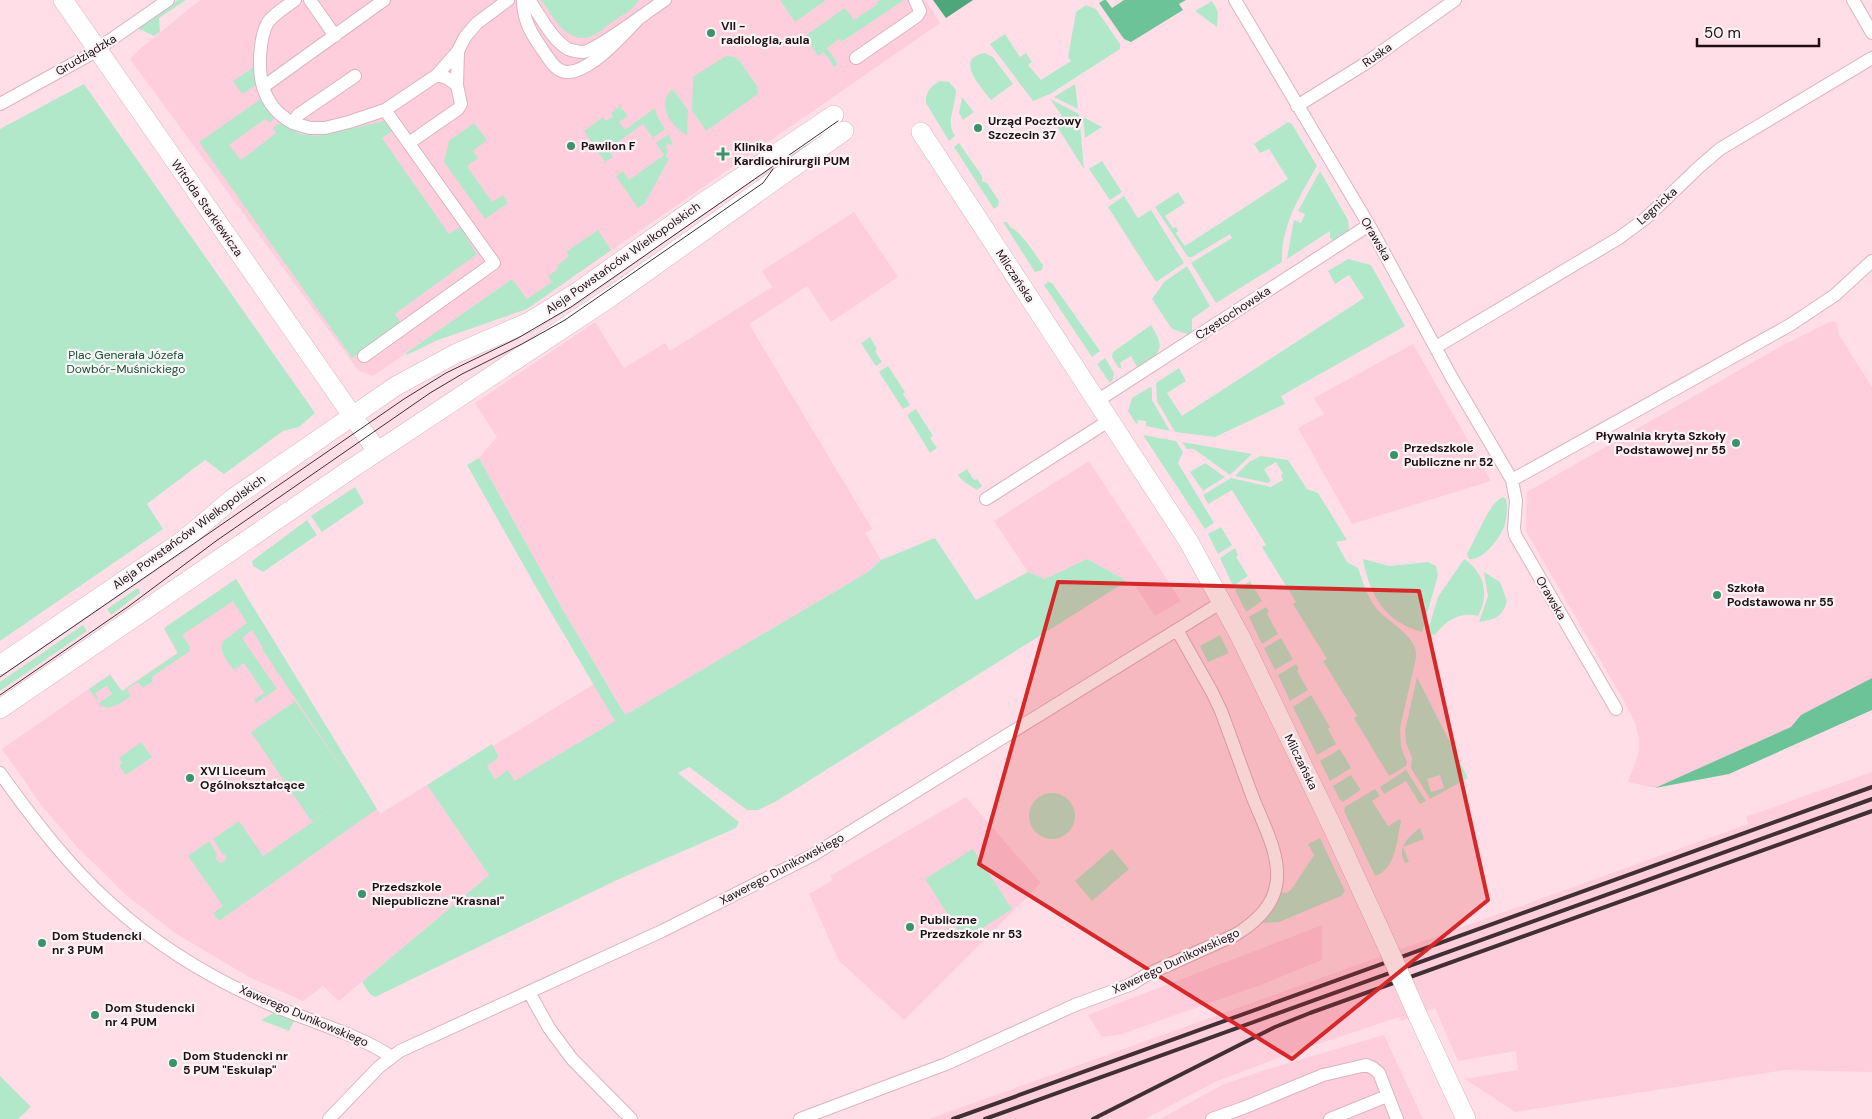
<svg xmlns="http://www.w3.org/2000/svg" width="1872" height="1119" viewBox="0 0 1872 1119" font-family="'DM Sans',sans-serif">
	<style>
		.built { fill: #fecedc }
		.green { fill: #b2e8ca; fill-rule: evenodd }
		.forest { fill: #6bc397 }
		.water { fill: #4ea67b }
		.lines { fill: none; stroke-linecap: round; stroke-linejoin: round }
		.street-casing { stroke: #dbb4bf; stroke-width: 14 }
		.secondary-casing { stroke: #dbb4bf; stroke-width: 20 }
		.street { stroke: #fff; stroke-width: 12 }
		.secondary { stroke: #fff; stroke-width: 19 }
		.tram { stroke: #402f34; stroke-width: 1 }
		.rail { stroke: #402f34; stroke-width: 4 }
		.secondary-bridge-casing { stroke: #dbb4bf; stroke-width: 20; stroke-linecap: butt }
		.secondary-bridge { stroke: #fff; stroke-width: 19 }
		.marked { fill: #d62828; fill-opacity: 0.2; stroke: #d62828; stroke-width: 4; stroke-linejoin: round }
		.poi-dot { fill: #39946a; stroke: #fbf3f5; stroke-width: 2 }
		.labels { text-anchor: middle; stroke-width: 4.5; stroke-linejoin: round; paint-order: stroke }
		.poi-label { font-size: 12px; font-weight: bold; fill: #1e1014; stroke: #fbf3f5; text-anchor: start }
		.street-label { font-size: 12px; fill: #1e1014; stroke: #fbf3f5 }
		.park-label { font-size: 12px; fill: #0f5538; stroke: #fbf3f5 }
	</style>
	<rect width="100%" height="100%" fill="#ffdee7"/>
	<path class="built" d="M200,0H925L940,23L531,306L512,279L379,372L372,376L358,370L130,59L141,48Z
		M854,212L898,277L831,322L807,286L749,324L872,529L865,533L881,560L868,572L625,715L563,610L479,458L497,437L475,403L595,322L624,368L665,343L670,351L772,287L762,271Z
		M1832,321L1837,323L1839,335L1872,387V678L1801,715L1792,727L1672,781L1655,788L1628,782L1638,755L1639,740L1636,725L1625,703L1526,531L1527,492L1783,345Z
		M1413,344L1491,481L1352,524L1298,428L1324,414L1314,398Z
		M1089,461L1181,601L1155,616L1135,586L1087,559L1045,579L1028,572L994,521Z
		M236,579L380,814L427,785L489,875L339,1001L323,986L303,1001L249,977L175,933L126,895L78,848L42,806L2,749L110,674L122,691L177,653L164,629Z
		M594,684L615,721L514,781L495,779L486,766L499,757L493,746Z
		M1872,772V1072L1785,1070L1515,1112L1465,1079L1518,1070L1516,1051L1458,1061L1435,1008L1401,1021L1399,1017L1291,1053L1215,1082L1145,1119H929L1748,824L1746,817Z
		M966,797L1041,883L904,1020L839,961L809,894L833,880L830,876Z
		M1322,925V960L1266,983L1122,1034L1102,1037L1088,1015Z
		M1384,1035L1423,1119H1160L1224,1084L1265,1070Z"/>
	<path class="green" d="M178,0H186L159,18L160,32L154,36L139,29L140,27Z
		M541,0H639C634,10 621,16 612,22C605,27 598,34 590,37C566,44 552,15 541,0Z
		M780,0H826L795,22Z
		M880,0H904L843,41L839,39L827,48L838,64L834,67L824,52L818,56L805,36L845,8L854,20L878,4L877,2Z
		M1212,1L1218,12L1217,27L1195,11Z
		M1086,5L1096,9L1120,44V49L1050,94L1033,101L990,44L1005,34L1020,57L1026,53L1032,62L1028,65L1041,80L1071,61L1068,57L1076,12Z
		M985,53L993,57L1013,84L991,100C981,87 953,58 985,53Z
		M726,56L735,57L739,60L757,86L758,94L706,131L692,110L693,77Z
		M253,68L256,85L242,94L233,81Z
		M940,81L949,82L956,90C956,107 945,121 955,136L949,141L926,103C925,92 931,86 940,81Z
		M84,84L315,413L299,427L283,431L224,474L205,460L147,504L163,529L0,641V129Z
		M1075,84L1078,109L1054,97Z
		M673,89L688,110L687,135C671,128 655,102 673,89Z
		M962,97L974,112L963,120L959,113Z
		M261,99L274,119L269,123L265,119L229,145L241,160L276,133L273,128L279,123L301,134L317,136L385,121L392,131L382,138L449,234L460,227L477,254L395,314L400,322L352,358L199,142Z
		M1050,99L1079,114L1084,169L1054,122L1062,116Z
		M620,106L628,116L619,122L625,130L655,108L657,116L665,129L653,138L643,124L608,149L613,157L605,162L584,131L603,117L606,121L613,117L611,113Z
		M1083,117L1102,127L1085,138Z
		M1288,122L1292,124L1317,166C1300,196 1281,225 1282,262L1216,303L1191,263L1232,238L1230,234L1192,257H1188L1155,207L1178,192L1185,203L1165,216L1173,228L1176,227L1178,231L1176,233L1185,246L1288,179L1269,149L1260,153L1254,144Z
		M474,123L487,140L473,151L478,158L467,166L492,202L503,195L508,203L485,219L444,162L449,141Z
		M669,134L673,145L667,144L666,149L668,150L666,157L669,159L645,203L638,208L616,176L623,171L629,180L664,155L656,143Z
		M959,143L982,176V181L987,183L999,201L998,206L994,209L954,147Z
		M1102,161L1122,192L1110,200L1089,169Z
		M1320,171L1348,220L1349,231L1334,241L1330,238V231L1287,259L1293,225L1294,220L1301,223L1305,214L1298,211Z
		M1124,196L1138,218L1151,210L1184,263L1156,282L1108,207Z
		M1003,222H1007L1011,228C1020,230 1036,256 1043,265L1042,270L1035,272Z
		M598,230L611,250L527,309L438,340L407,355L406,353L512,279L527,299L552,282L548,276L558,269L557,266L569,256L566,252Z
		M1348,259L1371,265L1405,326L1281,396L1285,404L1215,437L1175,432L1157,401L1156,383L1179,368L1186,381L1167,393L1182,416L1364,298L1349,275L1335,284L1328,271Z
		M1187,266L1210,306L1192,319V334L1190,335L1172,329L1152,299L1164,282Z
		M1048,282L1052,283L1100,351L1092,357L1044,285Z
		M1151,325C1167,350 1160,354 1137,367L1131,356L1120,363L1122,369L1118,367L1112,357L1113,352Z
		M870,337L877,349L875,351L882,362L876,366L861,343Z
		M1105,358L1114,373L1113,379L1110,383L1097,364Z
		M888,366L905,392L903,394L910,405L903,409L879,372Z
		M1150,387L1152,388V400L1170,431L1146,426V421L1138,420L1137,425L1128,411L1132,398Z
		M916,409L933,436L930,438L937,448L930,453L907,415Z
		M1143,435L1176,441L1183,452L1178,463L1214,523L1205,529Z
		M1182,442L1252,454L1230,475L1194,449H1187Z
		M1261,456L1288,460L1307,489L1318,493L1347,540L1336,542L1347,562L1358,568C1363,582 1367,596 1376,608C1388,623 1419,636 1416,658L1400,728L1401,747L1407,762L1406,766L1389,776L1354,718L1357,716L1323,661L1327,659L1293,604L1296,602L1262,547L1266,545L1232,490L1208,504L1203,495L1231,478L1271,487L1283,480L1281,475L1283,474L1276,462L1264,469L1271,481L1268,483L1235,476L1249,462Z
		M479,458L563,610L625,715L868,572L881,560L935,538L976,600L1028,572L1045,579L1087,559L1127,581L775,802L758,810H747L689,767L678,773L739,822L736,828L619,879L375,997L370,994L362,982L489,875L427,785L492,744L499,757L487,766L495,779L508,770L514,781L615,721L536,587L467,465Z
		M1205,463L1225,477L1203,491L1190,472Z
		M967,469L974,480L977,479L982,486L977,490L963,481L958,475Z
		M355,487L364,503L322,532L311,516Z
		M1503,497L1506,499C1508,507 1507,519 1504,527C1499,539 1483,561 1469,559L1467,554C1475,541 1490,501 1503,497Z
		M307,520L317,535L263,572L253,566L252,561Z
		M1221,527L1232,545L1218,554L1208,534Z
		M1235,548L1238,555L1236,557L1248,576L1233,586L1220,558Z
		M1363,559L1390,566L1428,562L1436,566L1438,575L1422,632C1384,621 1370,596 1363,559Z
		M1464,559C1484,572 1490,594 1478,616C1460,611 1445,621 1435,635L1427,633L1438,597Z
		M1484,572L1500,582L1507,601C1502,618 1495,619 1479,622L1488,596Z
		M236,579L377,809L219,921L213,913L223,906L188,856L209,841L217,854L216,859L220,863L225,861L226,856L221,852L213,839L239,821L263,856L358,791L312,822L251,732L295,701L348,777L262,649L263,648L252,630L242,638L277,689L256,703L254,700L264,693L244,663L234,670C227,660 219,654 223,641L247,623L233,601L182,635L189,645L190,651L152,677L153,681L143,688L138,682L127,689L131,696L119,704L107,708L98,704L112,694L107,686L95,693L98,698L96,699L89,689L110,675L122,691L178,653L164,628Z
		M1250,581L1262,601L1246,612L1235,590Z
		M136,589H139L140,593L111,615L107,609Z
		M1266,607L1269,612L1267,614L1278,634L1262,644L1249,617Z
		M83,625L87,631L0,691V682Z
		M1220,635L1229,653L1208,662L1200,646Z
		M1281,638L1293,659L1275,670L1264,648Z
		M1296,664L1299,669L1297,671L1308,690L1290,701L1278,675Z
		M1417,677L1468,778L1430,799L1411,768L1412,758L1406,743L1405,731ZM1440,775L1444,788L1431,792L1427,779Z
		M1311,695L1330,727L1328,729L1336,744L1317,755L1293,707Z
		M141,742L152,757L126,775L119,766L122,763L119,758Z
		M1340,749L1351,768L1330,781L1320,761Z
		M1406,770L1426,801L1420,804L1406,781L1384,794L1380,787Z
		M1351,775L1360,789L1359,791L1343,802L1340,800L1333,786Z
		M1375,789L1380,796L1372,801L1388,826L1400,819L1401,821C1397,840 1396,869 1375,876L1344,811L1345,807Z
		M1029 816a23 23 0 1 1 46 0a23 23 0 1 1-46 0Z
		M1420,828L1424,839L1403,847L1409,862L1405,863C1396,848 1408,837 1420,828Z
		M1320,838L1345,891L1341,896L1279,922L1263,923L1273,908L1279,892L1286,893L1291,890L1314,855L1308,844Z
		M973,849L1012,909L964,940L925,879Z
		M1112,849L1129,869L1092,901L1075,881Z
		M274,1013L294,1021L289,1031L261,1020Z
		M0,1076L31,1107L18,1119H0Z"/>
	<path class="forest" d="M1104,0H1106L1112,8L1124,0H1186L1179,4L1183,10L1131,42L1124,39L1099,3Z
		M1872,678V710L1729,774L1655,788L1791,727L1801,715Z"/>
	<path class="water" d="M933,0H973L946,18Z"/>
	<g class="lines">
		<defs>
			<path id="street" d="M310,0L335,36
				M523,0C523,20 531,33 542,49C548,57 553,68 562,71C585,79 625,33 639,18
				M529,0C540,15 551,39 568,49C571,50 579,52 583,52C598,50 649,10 665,0
				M1235,0L1369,225L1452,378L1512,480L1516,501L1514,528L1515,535L1616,709
				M1853,0L1872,33
				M856,58L917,16L920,11L915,0
				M355,76L298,115L293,123L310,128H325L349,122L385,110L437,75L458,51L465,37L477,23L508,0
				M457,85L458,51
				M263,87C258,71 259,37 268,22C275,13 286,7 295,0
				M0,104L89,55L168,0
				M1297,106L1363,65L1455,0
				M293,123C278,115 268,104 263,87L384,0
				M409,143L458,109L461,104L457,85L447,78L437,75
				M1436,347L1619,238L1646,218L1698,168L1720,149L1872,58
				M364,356L494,263L385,110
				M1097,401L1369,225
				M1512,480L1790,325L1835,295L1872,261
				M986,499L1110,420
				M0,773C33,819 68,865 110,903C154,943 209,977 263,1001C306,1021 352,1031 392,1057
				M529,992L549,1028L572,1059L631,1119
				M329,1119L379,1067L400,1051L662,931L813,855L1222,602
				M800,1119L946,1064L1075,1005L1132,984L1146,975L1235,935C1253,924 1272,908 1276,886C1282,857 1263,824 1253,798C1242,769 1232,740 1221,711L1212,692L1177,630
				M1212,1119L1243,1108L1323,1075L1366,1065L1373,1068L1379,1073L1397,1119
				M1330,1119L1387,1096"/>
			<path id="secondary" d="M63,0L377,451
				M921,132L1189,542L1241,638L1332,826L1389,950
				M0,665L185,539L232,499L396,386L455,354L529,322L579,291L701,204L834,115
				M0,709L348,471L612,296L844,131
				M1418,1016L1466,1119"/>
		</defs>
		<use href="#street" class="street-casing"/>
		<use href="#secondary" class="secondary-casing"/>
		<use href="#street" class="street"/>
		<use href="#secondary" class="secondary"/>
		<path class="tram" d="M0,677L404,399L446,373L518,338L571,307L838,121
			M0,695L129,606L216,541L430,393L462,374L522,344L565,320L763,183L773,169"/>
		<path class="rail" d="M953,1119L1872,787
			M985,1119L1872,799
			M1093,1119L1275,1027L1310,1013L1872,811"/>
		<defs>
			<path id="secondary-bridge" d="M1389,950L1418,1016"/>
		</defs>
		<use href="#secondary-bridge" class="secondary-bridge-casing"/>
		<use href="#secondary-bridge" class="secondary-bridge"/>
	</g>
	<path class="marked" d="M1058,582L1419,591L1488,900L1292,1059L979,864Z"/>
	<g class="poi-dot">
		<circle cx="711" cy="33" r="5"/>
		<circle cx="978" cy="128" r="5"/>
		<circle cx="571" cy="146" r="5"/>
		<path d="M720.5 146.5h5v5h5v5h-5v5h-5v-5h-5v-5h5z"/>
		<circle cx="1736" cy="443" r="5"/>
		<circle cx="1394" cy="455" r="5"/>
		<circle cx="1717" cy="595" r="5"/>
		<circle cx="190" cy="778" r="5"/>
		<circle cx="362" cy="894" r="5"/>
		<circle cx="910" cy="927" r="5"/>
		<circle cx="42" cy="943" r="5"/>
		<circle cx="95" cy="1015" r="5"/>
		<circle cx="173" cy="1063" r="5"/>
	</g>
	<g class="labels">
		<g class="poi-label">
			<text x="721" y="30">VII -<tspan x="721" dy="14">radiologia, aula</tspan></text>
			<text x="988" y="125">Urząd Pocztowy<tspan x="988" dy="14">Szczecin 37</tspan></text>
			<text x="581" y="150">Pawilon F</text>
			<text x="734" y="151">Klinika<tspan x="734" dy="14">Kardiochirurgii PUM</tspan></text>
			<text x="1726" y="440" text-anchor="end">Pływalnia kryta Szkoły<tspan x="1726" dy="14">Podstawowej nr 55</tspan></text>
			<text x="1404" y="452">Przedszkole<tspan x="1404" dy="14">Publiczne nr 52</tspan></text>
			<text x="1727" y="592">Szkoła<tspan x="1727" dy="14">Podstawowa nr 55</tspan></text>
			<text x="200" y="775">XVI Liceum<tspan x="200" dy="14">Ogólnokształcące</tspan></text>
			<text x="372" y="891">Przedszkole<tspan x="372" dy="14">Niepubliczne "Krasnal"</tspan></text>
			<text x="920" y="924">Publiczne<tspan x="920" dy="14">Przedszkole nr 53</tspan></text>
			<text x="52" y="940">Dom Studencki<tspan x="52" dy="14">nr 3 PUM</tspan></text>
			<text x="105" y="1012">Dom Studencki<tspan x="105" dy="14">nr 4 PUM</tspan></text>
			<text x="183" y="1060">Dom Studencki nr<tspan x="183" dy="14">5 PUM "Eskulap"</tspan></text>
		</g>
		<g class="street-label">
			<text transform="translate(86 55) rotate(-31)" y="4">Grudziądzka</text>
			<text transform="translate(1377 55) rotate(-35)" y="4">Ruska</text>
			<text transform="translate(1657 206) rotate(-42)" y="4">Legnicka</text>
			<text transform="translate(207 208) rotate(55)" y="4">Witolda Starkiewicza</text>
			<text transform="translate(1376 239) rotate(60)" y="4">Orawska</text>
			<text transform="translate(623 258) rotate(-35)" y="4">Aleja Powstańców Wielkopolskich</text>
			<text transform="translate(1015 276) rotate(57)" y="4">Milczańska</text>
			<text transform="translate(1233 313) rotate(-33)" y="4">Częstochowska</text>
			<text transform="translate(189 532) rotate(-36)" y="4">Aleja Powstańców Wielkopolskich</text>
			<text transform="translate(1551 598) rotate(60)" y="4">Orawska</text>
			<text transform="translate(1301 762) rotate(64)" y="4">Milczańska</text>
			<text transform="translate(782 869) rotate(-28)" y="4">Xawerego Dunikowskiego</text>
			<text transform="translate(1176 961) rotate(-25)" y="4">Xawerego Dunikowskiego</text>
			<text transform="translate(304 1016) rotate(23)" y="4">Xawerego Dunikowskiego</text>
		</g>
		<g class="park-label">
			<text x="126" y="359">Plac Generała Józefa<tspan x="126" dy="14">Dowbór-Muśnickiego</tspan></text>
		</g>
	</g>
	<path d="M1697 38v8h122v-8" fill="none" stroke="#1e1014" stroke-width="2.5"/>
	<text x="1704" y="38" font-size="15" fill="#1e1014" stroke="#fbf3f5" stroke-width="4" paint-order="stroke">50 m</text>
</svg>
